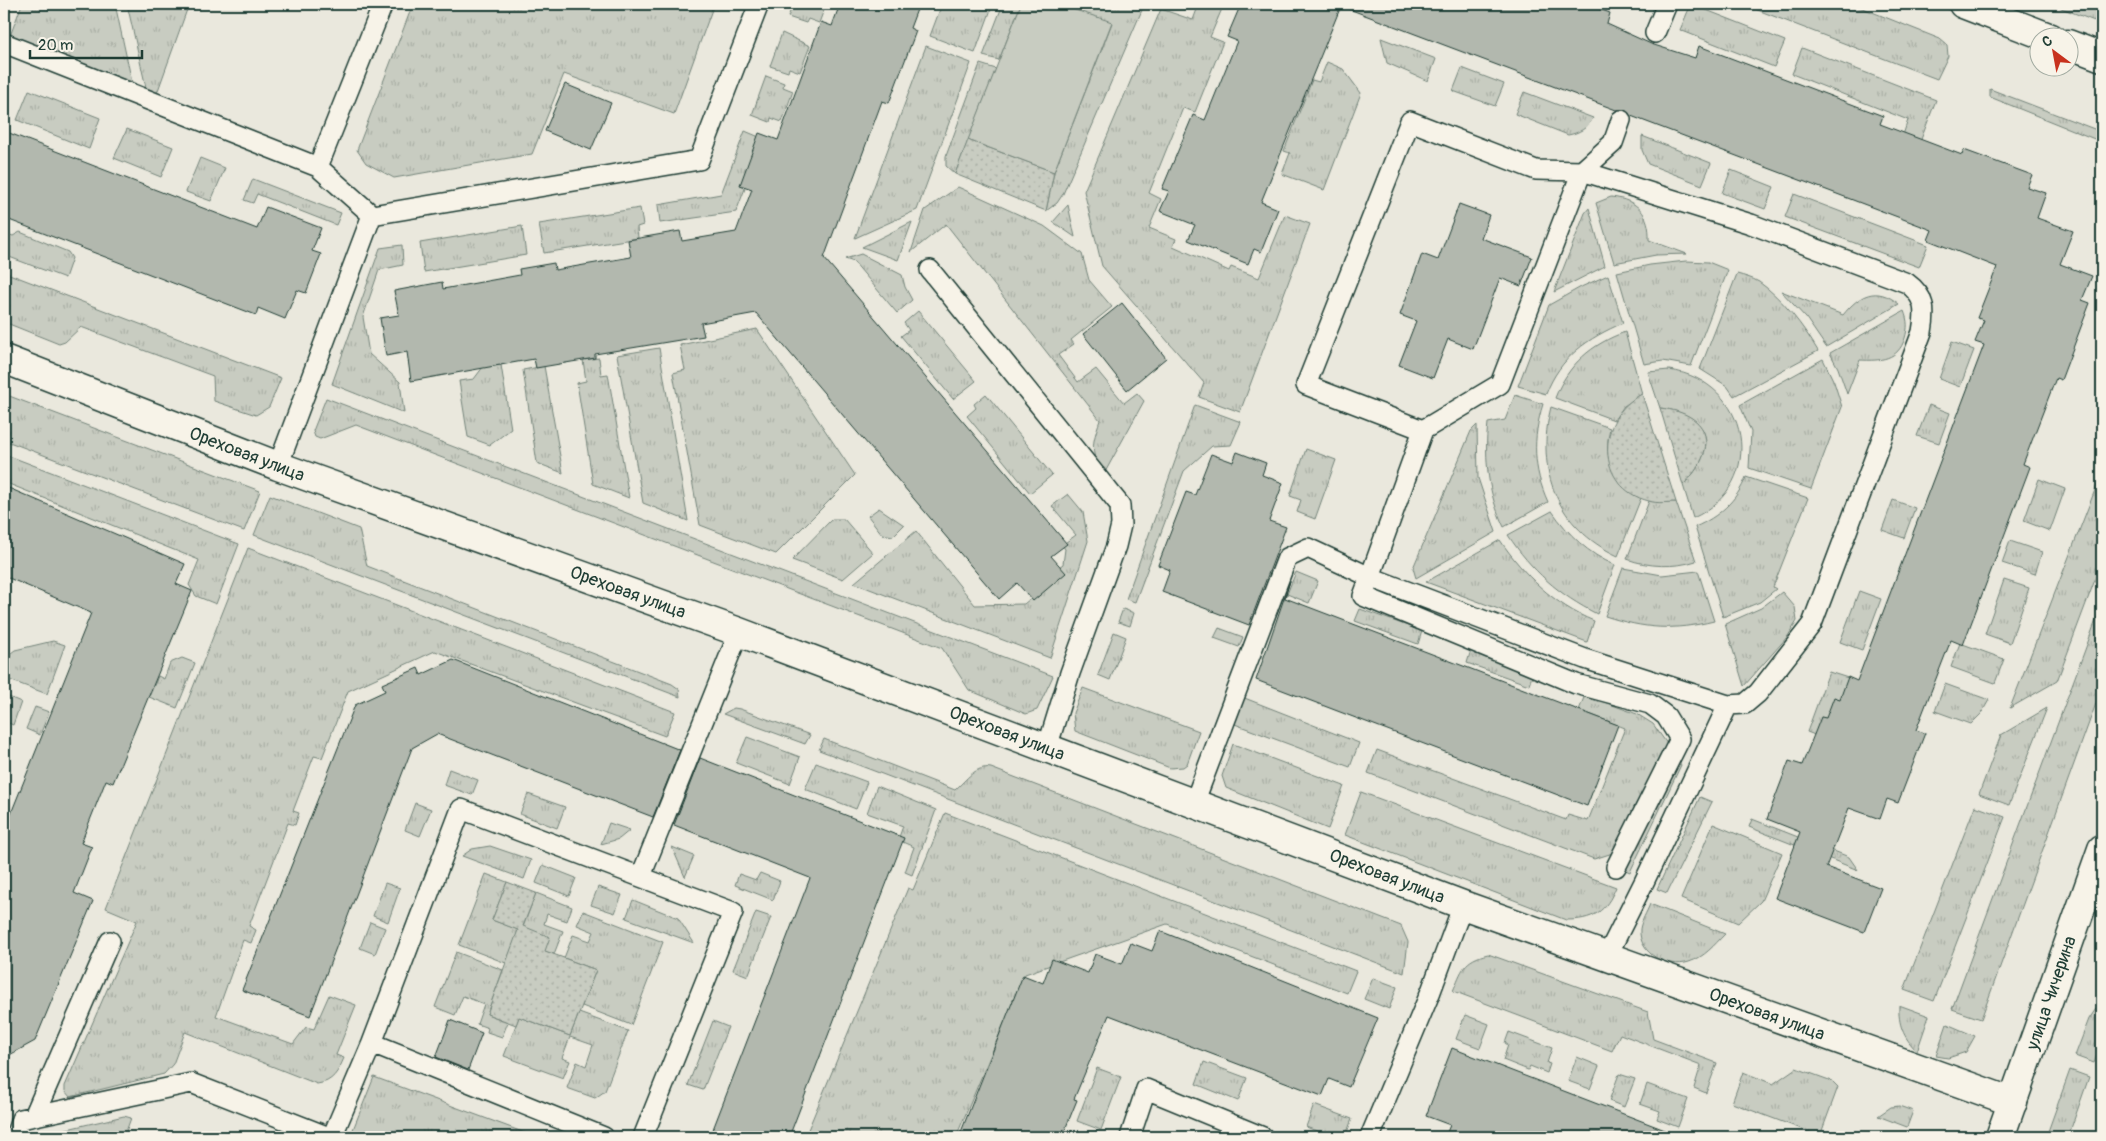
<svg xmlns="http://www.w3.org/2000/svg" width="2106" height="1141" viewBox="0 0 2106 1141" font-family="Pangolin,sans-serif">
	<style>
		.grass { fill: url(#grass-tufts); stroke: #74847a }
		.park { fill: url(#park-dots); stroke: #74847a }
		.garden { fill: #c8ccc1; stroke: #74847a }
		.building { fill: #b2b8ae; stroke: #1f3d34 }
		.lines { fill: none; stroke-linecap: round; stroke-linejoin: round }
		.service-casing { stroke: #1f3d34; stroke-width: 22 }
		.minor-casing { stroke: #1f3d34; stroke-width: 31 }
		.secondary-casing { stroke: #1f3d34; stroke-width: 31 }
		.service { stroke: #f7f3e8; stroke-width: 19 }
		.minor { stroke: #f7f3e8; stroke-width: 28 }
		.secondary { stroke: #f7f3e8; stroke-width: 28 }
		.labels { text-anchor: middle; stroke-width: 4.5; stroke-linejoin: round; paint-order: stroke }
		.street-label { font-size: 18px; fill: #1f3d34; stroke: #f7f3e8 }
	</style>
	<defs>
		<pattern id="grass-tufts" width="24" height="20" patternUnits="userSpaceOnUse" patternTransform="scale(1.25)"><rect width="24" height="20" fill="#c8ccc1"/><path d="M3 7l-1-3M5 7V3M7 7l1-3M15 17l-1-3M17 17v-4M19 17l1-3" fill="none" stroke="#abb0a6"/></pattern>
		<pattern id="park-dots" width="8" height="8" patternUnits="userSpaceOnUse" patternTransform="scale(1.25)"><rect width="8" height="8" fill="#c8ccc1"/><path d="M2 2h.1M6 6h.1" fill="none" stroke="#abb0a6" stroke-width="1.8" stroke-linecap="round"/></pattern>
	</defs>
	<rect width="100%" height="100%" fill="#eae8dd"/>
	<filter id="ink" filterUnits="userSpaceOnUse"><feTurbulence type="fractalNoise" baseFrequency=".02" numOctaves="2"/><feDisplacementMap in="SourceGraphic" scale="10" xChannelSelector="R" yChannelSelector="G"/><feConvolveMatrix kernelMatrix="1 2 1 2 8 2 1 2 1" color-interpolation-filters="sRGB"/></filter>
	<g filter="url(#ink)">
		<path class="grass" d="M22,4H115L133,87L10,36Z
			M127,4H189L156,96L147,92Z
			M413,4H714L674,114L564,74L532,154L394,178L366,163L357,150Z
			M793,4H826L819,23L808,19L806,23L788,17Z
			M942,4H993L975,53L930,36Z
			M1003,4H1021L999,60L983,56Z
			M1057,4H1137L1142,10L1063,194L1057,203L1046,211L1054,172L1112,23Z
			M1199,4H1224L1210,37L1223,42L1195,112L1183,108L1149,193L1161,199L1149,228L1176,239L1173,246L1229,271L1231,267L1259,278L1285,215L1310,224L1240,412L1199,397L1204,383L1102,266L1084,191L1161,9L1193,20Z
			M1691,4L1785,41L1774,67L1680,30Z
			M1742,4H1852L1940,39L1947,45L1948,56L1937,79Z
			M2051,4H2102V24Z
			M782,33L810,46L800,72L789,68L788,72L770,66Z
			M1381,38L1436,59L1428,81L1387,63Z
			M926,46L971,63L917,210L855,238Z
			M1802,48L1936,100L1920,142L1903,135L1908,120L1792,74Z
			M1327,62L1343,69L1361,93L1324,190L1282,174L1290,153L1284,151L1312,80L1319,82Z
			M980,64L996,69L955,174L946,166V156Z
			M1462,68L1504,84L1495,106L1453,91Z
			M766,76L784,83L783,87L793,91L782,122L771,118L770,122L752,115Z
			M1990,89L2102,132V142L1990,97Z
			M29,90L100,118L89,149L17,120Z
			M1524,92L1593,118C1588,128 1579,133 1568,135L1515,114Z
			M127,129L173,147L161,177L114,158Z
			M745,131L764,139L736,212L660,223L658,205L721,194Z
			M1642,136L1711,163L1702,185L1648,164L1642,150Z
			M200,158L225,168L211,201L186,192Z
			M1731,170L1774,187L1765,209L1722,193Z
			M253,179L341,213L336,225L257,194L253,203L244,200Z
			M958,187L1044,226L1082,254L1089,280L1112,307L1071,340L1074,344L1058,355L1078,382L1096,369L1124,403L1137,393L1144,401L1104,474C1089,453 1092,444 1100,420L946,224L911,252L925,210Z
			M1794,194L1928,245L1919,267L1785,217Z
			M1611,197C1638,200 1650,214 1649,240L1687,254L1656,255L1614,263L1596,203Z
			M1068,205L1075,237L1053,222Z
			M640,208L643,225L637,227L638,238L544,253L539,224Z
			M1589,208L1605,266L1554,292L1585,213Z
			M912,222L898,260L862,247Z
			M522,226L526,255L424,272L420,243Z
			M20,232L68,252L72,258L65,278L4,255V233L13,236Z
			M402,245L403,265L379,270L363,317L369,354L400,382L404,413L332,384L380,248Z
			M861,254L902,275L905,287L912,300L897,313L854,262L845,259Z
			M1686,261L1708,262L1728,270L1691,366L1663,361L1644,364L1617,272L1650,265Z
			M4,272L281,378L269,407L256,415L214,401L213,376L81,327L65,342L59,344L4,322Z
			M1737,274C1744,276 1752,278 1759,282C1782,298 1804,327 1818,351L1734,396L1727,386L1700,369Z
			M1608,275L1623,323C1588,338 1560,357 1546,394L1518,386L1549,305L1581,287Z
			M1781,291L1843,315C1859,295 1876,285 1899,304L1826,347L1806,318Z
			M918,311L976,381L953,399L901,336L909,330L904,323Z
			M1904,311C1908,321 1908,328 1905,338C1898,360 1881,361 1860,360L1847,394L1838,368L1830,353Z
			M757,329L855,475L776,554L700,525L673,373L685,370L680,345Z
			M1625,332L1642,394L1624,406L1614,420L1555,398C1568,364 1592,344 1625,332Z
			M1952,342L1974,350L1960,387L1939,379Z
			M659,348L688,521L643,503L617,355Z
			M599,358L601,375L608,374L629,498L593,484L577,383L586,381L583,360Z
			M1823,359L1834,382L1842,407L1811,489L1749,468L1751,432L1740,405Z
			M501,365L511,429L490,445L468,437L459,381L474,379L483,367Z
			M544,366L563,473L537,463L523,370Z
			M1669,370C1750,381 1769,484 1693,518L1683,485C1719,449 1713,415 1660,408L1648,372Z
			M4,394L260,491L244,531L4,440Z
			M986,394L1052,475L1030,493L967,416L976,408L974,404Z
			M1515,395L1543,404C1532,439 1533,469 1548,502L1504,527C1488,494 1484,459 1488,423L1505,420Z
			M326,398L1053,676L1037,710L1026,714L969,690L942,648L356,425L320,439L315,437L313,431Z
			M1195,405L1241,422L1231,445L1212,446L1184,471L1135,602L1126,599Z
			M1929,405L1950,413L1939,443L1917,436Z
			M1551,407L1610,428C1605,452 1607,459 1621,479C1628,487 1632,494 1641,498L1618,556C1557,528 1535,470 1551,407Z
			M1477,425L1478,478L1496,532L1416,578L1413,568L1471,431Z
			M1306,449L1336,460L1315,519L1297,512L1301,500L1290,496Z
			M4,454L239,544L216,604L196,596L189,585L199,560L4,482Z
			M2102,472V561L2057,681L2010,708Z
			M1746,477L1808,498L1773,587L1776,589L1760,602L1723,617L1695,527C1718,517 1737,501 1746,477Z
			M2039,479L2065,489L2050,531L2024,521Z
			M1068,494L1083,512L1088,541L1050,658L854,583L916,531L975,605L1024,604L1062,572L1059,567L1063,564L1065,549L1062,545L1076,535L1052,506Z
			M270,495L359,529L367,566L672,684L679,689L680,697L254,535Z
			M1893,500L1915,508L1904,538L1882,530Z
			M1649,501L1676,502L1696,561C1675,568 1648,567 1627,559Z
			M879,508L904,525L893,536L882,534L868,516Z
			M1552,511C1568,534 1588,554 1615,565L1597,614C1559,595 1531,570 1508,535Z
			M832,519H844L873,553L843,579L792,560Z
			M1500,540C1524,575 1554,605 1594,621L1587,642L1426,582Z
			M2010,541L2042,552L2035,574L2002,563Z
			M248,548L675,712L665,736L435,651L348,691L322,758L314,756L293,811L299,813L295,825L288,823L249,926L256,930L251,943L243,940L216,1016L293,1044L306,1027L314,1029L329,995L356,1005L336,1055L344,1058C338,1072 333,1082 317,1084L185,1032L173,1064L164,1074L70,1097L65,1091V1086L137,921L106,908Z
			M1623,568L1662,575L1698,571L1714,621C1673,631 1645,629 1605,616Z
			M1296,572L1318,581L1309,603L1287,594Z
			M2004,580L2029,588L2010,643L1985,634Z
			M1859,591L1881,599L1862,650L1840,642Z
			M1782,592L1795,607L1797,621L1788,636L1744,686L1725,624L1761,608Z
			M2102,604V687L1981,1019L1952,1009Z
			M1123,609L1134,613L1130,626L1118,622Z
			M1360,609L1422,631L1418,644L1355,621Z
			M1219,628L1243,637L1239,647L1214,638Z
			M1114,632L1126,637L1110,680L1098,675Z
			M53,641L65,645L47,694L4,678L11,653L15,650Z
			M1960,643L2004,659L1995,683L1951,667Z
			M1471,650L1533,673L1529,685L1467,663Z
			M182,658L195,663L177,708L149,697L158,676L164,679L170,663Z
			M1829,672L1851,679L1828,740L1807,732Z
			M1945,684L1989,700L1981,714L1971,724L1935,711Z
			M1083,688L1199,731L1187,764L1183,767L1170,768L1075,731L1073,713Z
			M4,695L21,702L13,725L4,721Z
			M1585,695L1637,714L1653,724L1670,748L1616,852L1594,859L1368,773L1377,750L1566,820L1568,815L1588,821L1625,728L1579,710Z
			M1242,697L1359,743L1350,767L1232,723Z
			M35,707L49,712L40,735L26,729Z
			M734,708L740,709L810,735L805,744L723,714Z
			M2047,708L2009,805L1979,794L2001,735Z
			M747,737L800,757L790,784L736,763Z
			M824,739L955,790C966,780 976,765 991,768L1401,926L1408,942L1404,973L819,750Z
			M1233,744L1344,786L1328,829L1226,788L1222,776Z
			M1676,757L1681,765L1630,872L1623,869Z
			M816,763L867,782L856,809L805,789Z
			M449,769L478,780L472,795L444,785Z
			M877,786L936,810L912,875L905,872L914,847L898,840L903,826L867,813Z
			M1361,792L1616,887C1606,912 1593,920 1566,920L1345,835Z
			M528,794L565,807L557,828L520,814Z
			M1700,797L1712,802L1667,893L1657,889Z
			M415,803L431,809L420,836L405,830Z
			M1975,806L2005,817L1934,1001L1904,990Z
			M945,813L1356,971L1347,993L1167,924L1025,974L956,1137H805L908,888L913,890Z
			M1752,819L1849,857L1858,870L1749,827Z
			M609,823L630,830L619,839L601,844Z
			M1713,824L1782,853L1761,901L1738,923L1681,899Z
			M490,846L531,860L524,879L462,856L472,849Z
			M672,847L694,856L685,877Z
			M543,865L576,878L569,896L536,883Z
			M760,873L780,881L773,900L735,885L739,874L756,880Z
			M486,874L507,882L492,920L519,930L506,963L459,945Z
			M385,883L400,888L388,922L373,916Z
			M598,887L622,895L615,913L591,905Z
			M536,893L572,907L567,921L547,914L544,924L563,931L554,954L544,951L523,927Z
			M633,900L678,918L694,943L626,918Z
			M1650,904L1725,934C1714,945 1705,957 1689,962C1668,969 1638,954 1640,929C1641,921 1647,912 1650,904Z
			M583,911L663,942L631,1025L582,1006L596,970L564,958L573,935L590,941L594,932L577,925Z
			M756,912L771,917L748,976L733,970Z
			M370,922L385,928L375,954L360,948Z
			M456,952L503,970L487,1014L508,1022L502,1037L487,1032L488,1028L477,1024L484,1004L463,996L455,1015L435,1007Z
			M1488,954L1648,1012L1653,1039L1717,1063L1706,1093L1694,1088L1701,1065L1620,1034L1612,1051L1453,991C1462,970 1463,960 1488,954Z
			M1373,978L1397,987L1389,1009L1364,999Z
			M2102,1000V1042L2094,1063L2075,1056L2089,1019Z
			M1899,1005L1929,1016L1917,1051C1903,1037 1898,1024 1899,1005Z
			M579,1013L628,1031L605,1091L595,1098L567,1088L577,1062L586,1066L593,1045L570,1037L562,1058L570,1061L563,1078L504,1056L519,1017L570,1036Z
			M1465,1015L1489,1024L1480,1048L1456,1039Z
			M713,1021L728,1027L703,1090L688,1085Z
			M1947,1024L1975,1036L1966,1052L1948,1058L1936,1056Z
			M1509,1032L1552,1048L1547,1063L1550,1064L1547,1073L1530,1066L1528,1070L1503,1060L1508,1045L1505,1043Z
			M1577,1057L1599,1066L1590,1089L1568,1081Z
			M1204,1062L1247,1078L1238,1101L1196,1084Z
			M1097,1068L1121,1077L1101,1130L1077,1121Z
			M1796,1068L1832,1081L1838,1087L1820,1136L1732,1103L1743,1072L1773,1084Z
			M2070,1070L2089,1077L2068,1137H2046Z
			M1619,1074L1635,1079L1624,1107L1609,1101Z
			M374,1077L536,1137H350Z
			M1647,1084L1688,1099L1678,1127L1657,1119L1660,1111L1640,1104Z
			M1314,1105L1352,1119L1346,1135H1327L1306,1127Z
			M1899,1106L1913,1111L1907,1127L1878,1116L1891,1107Z
			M124,1116L131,1118L124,1137H32Z"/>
		<path class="park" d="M968,140L1054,172L1046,211L955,174Z
			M1642,394L1676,502C1667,502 1658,504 1649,501C1595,488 1595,417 1642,394Z
			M1660,408C1713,414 1719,449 1683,485Z
			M507,882L536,893L523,926L550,937L545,951L596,970L570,1036L519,1017L516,1025L487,1014L518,930L492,920Z"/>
		<path class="garden" d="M1021,4H1057L1112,22L1054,172L968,140Z"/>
		<path class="building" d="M840,4H919L910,28L916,31L889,103L882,101L824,258L1067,544L1051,556L1066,573L1033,601L1017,583L999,599L756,313L701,323L704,336L595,354V358L536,368L534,359L411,381L407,352L386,356L380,318L399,315L394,291L442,282L443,289L520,275L519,269L554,263L555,270L631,257L628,240L680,231L682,241L736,232L752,189L740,185L759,133L778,140L821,22L832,26Z
			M1241,4H1586L1610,13L1607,24L1651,44L1695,58L1699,46L1883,116L1880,124L1962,155L1964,150L2032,175L2027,187L2046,193L2037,218L2073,231L2060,264L2092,276L2082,300L2090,303L2061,380L2056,378L2023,464L2030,467L1963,645L1951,640L1916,730L1925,733L1898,803L1887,799L1880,819L1849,808L1826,867L1881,888L1864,932L1775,898L1800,832L1767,819L1789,761L1802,765L1821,717L1826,718L1834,697L1840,699L1848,677L1857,681L1984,345L1975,342L1984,320L1977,318L1997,267L1928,240L1932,230L1631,116L1625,110H1616L1341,6L1261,202L1278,209L1261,252L1254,249L1248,264L1188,240L1195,225L1160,211L1169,191L1162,189L1193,115L1205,120L1237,41L1227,37Z
			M565,84L611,103L591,150L545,131Z
			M4,131L257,229L266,207L321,228L312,251L321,254L306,293L297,290L285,319L258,308L256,315L4,218Z
			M1459,204L1489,215L1481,238L1532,257L1521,286L1500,278L1473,349L1448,339L1433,378L1399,365L1416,321L1400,315L1422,254L1438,260Z
			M1122,303L1166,358L1127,390L1083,334Z
			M1237,452L1266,463L1262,475L1283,483L1269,521L1286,527L1249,625L1162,592L1170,570L1158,565L1186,492L1195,495L1211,454L1233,462Z
			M4,486L185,564L176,584L192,591L113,783L106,780L81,843L92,847L74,893L93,901L35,1041L4,1058V831L91,613L4,576Z
			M1290,581L1285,598L1618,725L1587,806L1256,680Z
			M453,660L680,750L653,817L437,734L412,748L310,1016L242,990L355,705L385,691L382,684L418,668L421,675Z
			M700,758L904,838L789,1137H710L810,878L674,825Z
			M1160,931L1378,1018L1349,1087L1329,1079L1322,1096L1109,1015L1074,1099L1077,1100L1062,1137H959L1023,975L1043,983L1052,959L1088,973L1095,954L1122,964L1131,943L1152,951Z
			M450,1020L482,1033L468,1070L436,1057Z
			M1452,1048L1678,1135V1137H1445L1450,1125L1426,1116Z"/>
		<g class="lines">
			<defs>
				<path id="service" d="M1655,33L1667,4
					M4,43L318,167L383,4
					M372,215L699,160L759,4
					M930,270L1120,505L1121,525L1116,546L1070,673L1047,748
					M1423,430L1500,384L1582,171L1613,143L1621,120
					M278,466L372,215L318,167
					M1194,803L1287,558L1308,548L1370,577L1363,596L1576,684L1650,704L1666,716L1680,739L1616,867
					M641,876L739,632
					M1607,956L1644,882L1728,705L1745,704L1758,693L1812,624L1922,332C1926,310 1925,296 1907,283L1751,224L1582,171L1536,170L1410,121L1306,385L1423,430L1370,577L1585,659L1728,705
					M34,1116L110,941
					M15,1137L21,1119L191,1083L329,1137
					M332,1137L372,1043
					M604,1137L372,1043L461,809L733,912L643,1137
					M1130,1137L1146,1089L1263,1137
					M1370,1137L1431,991L1463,905"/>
				<path id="minor" d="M1963,4L2051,38
					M2068,44L2102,57
					M4,359L278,466L739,632L1463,905L2013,1102"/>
				<path id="secondary" d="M2000,1137L2102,849"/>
			</defs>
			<use href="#service" class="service-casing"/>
			<use href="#minor" class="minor-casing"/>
			<use href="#secondary" class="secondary-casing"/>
			<use href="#service" class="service"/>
			<use href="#minor" class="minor"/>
			<use href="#secondary" class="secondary"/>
		</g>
	</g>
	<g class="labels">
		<g class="street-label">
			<text transform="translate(247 454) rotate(21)" y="6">Ореховая улица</text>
			<text transform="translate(628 592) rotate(20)" y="6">Ореховая улица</text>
			<text transform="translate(1007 733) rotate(21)" y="6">Ореховая улица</text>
			<text transform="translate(1387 876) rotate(21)" y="6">Ореховая улица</text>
			<text transform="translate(2051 993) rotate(-71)" y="6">улица Чичерина</text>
			<text transform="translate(1767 1014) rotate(20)" y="6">Ореховая улица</text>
		</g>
	</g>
	<rect width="2106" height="1141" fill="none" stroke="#f7f3e8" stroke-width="20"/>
	<rect x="10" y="10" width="2086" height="1121" fill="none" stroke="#1f3d34" stroke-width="2" filter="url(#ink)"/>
	<g transform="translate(2054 52) rotate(328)"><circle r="24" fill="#f7f3e8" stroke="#a1aaa0"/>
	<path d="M0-4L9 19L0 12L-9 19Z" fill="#c8321e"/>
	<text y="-8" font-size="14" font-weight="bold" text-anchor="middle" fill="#1f3d34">С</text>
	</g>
	<path d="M30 50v8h112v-8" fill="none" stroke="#1f3d34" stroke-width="2.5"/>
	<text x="38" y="50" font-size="15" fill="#1f3d34" stroke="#f7f3e8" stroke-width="4" paint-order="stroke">20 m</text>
</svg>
